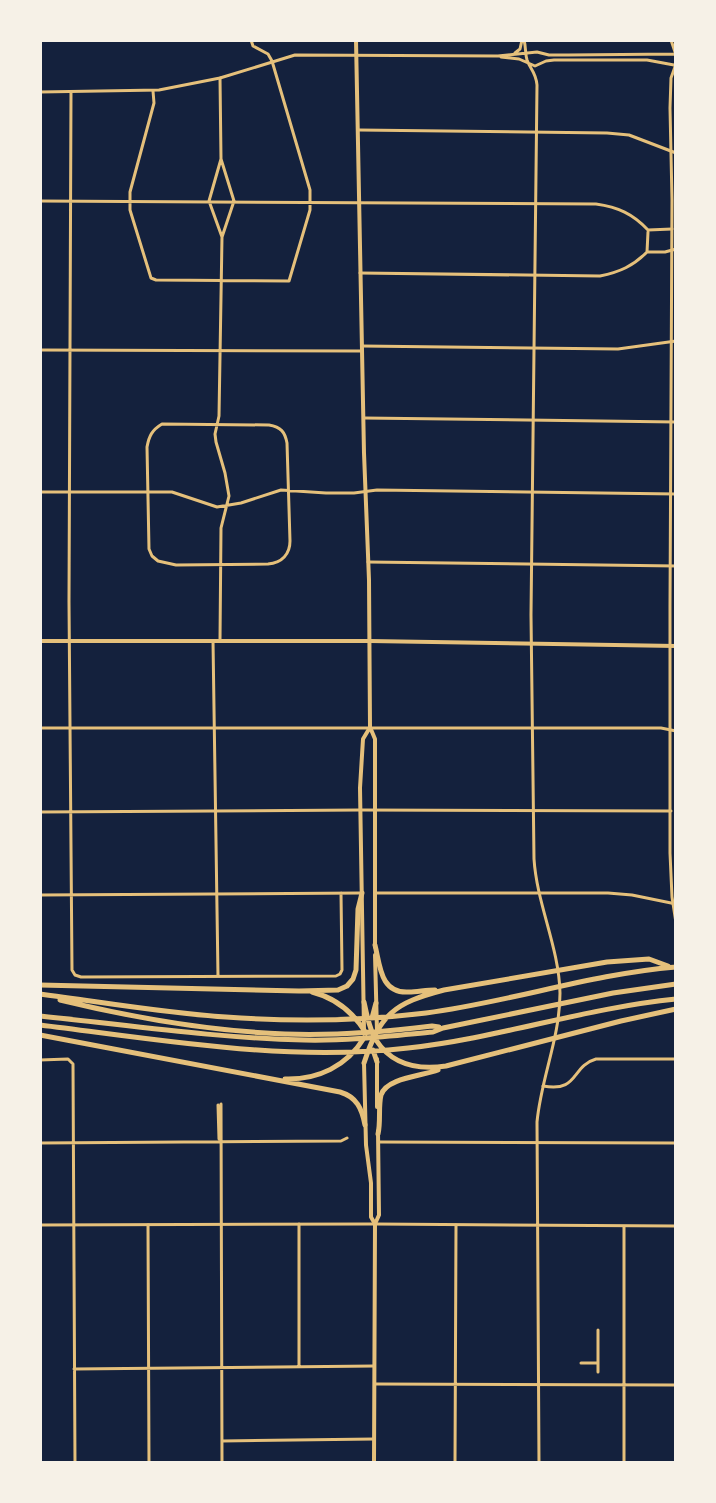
<svg xmlns="http://www.w3.org/2000/svg" width="716" height="1503" viewBox="0 0 716 1503" font-family="'Alegreya Sans',sans-serif">
	<style>
		.lines { fill: none; stroke-linecap: round; stroke-linejoin: round }
		.minor { stroke: #e5c07b; stroke-width: 3 }
		.tertiary { stroke: #e5c07b; stroke-width: 3 }
		.secondary { stroke: #e5c07b; stroke-width: 4 }
		.primary { stroke: #e5c07b; stroke-width: 4 }
		.motorway { stroke: #e5c07b; stroke-width: 5 }
	</style>
	<rect width="100%" height="100%" fill="#14213d"/>
	<g class="lines">
		<path class="minor" d="M220,78L221,159L209,201L222,237
			M153,91L154,103L130,192V210L151,278L156,280L289,281L310,210V190L272,61L268,54L253,46L251,40
			M71,92L69,602L72,970L75,975L81,977L336,976L340,974L342,970L341,893
			M359,130L607,133L629,135L676,153
			M40,201L596,204C618,207 633,214 648,230L672,229
			M647,252L648,232
			M360,273L600,276C620,272 633,266 647,252H665L676,249
			M362,346L618,349L676,341
			M40,350L362,351
			M364,418L676,422
			M162,424L269,425C281,427 285,432 287,443L290,541C290,554 282,563 268,564L176,565L158,561L152,556L149,549L147,447C149,436 152,430 162,424Z
			M40,492H172L217,507L241,503L281,490L326,493H354L377,490L676,494
			M368,562L676,566
			M220,640L221,528L229,496L225,473L216,442L215,434L219,416L222,237L234,201L221,159
			M213,641L218,976
			M40,728H661L676,731
			M40,812L360,810L671,811
			M377,893H608L632,895L676,904
			M40,895L360,893
			M40,1060L68,1059L73,1064L75,1463
			M543,1086C579,1093 571,1066 596,1059H676
			M221,1104L222,1463
			M218,1105L219,1139
			M380,1142L676,1143
			M40,1143L341,1141L347,1138
			M148,1225L149,1463
			M598,1330V1372
			M581,1363H598
			M299,1367V1224
			M74,1369L374,1366
			M376,1384L676,1385
			M222,1441L374,1439
			M455,1463L456,1225
			M624,1463V1227"/>
		<path class="tertiary" d="M524,40C526,47 525,53 527,60C530,69 536,72 537,85L531,615L534,859C537,905 559,947 560,993C560,1038 541,1078 537,1122L539,1463
			M671,40L676,55
			M515,53L520,49L522,40
			M501,57L519,59L535,66L546,61L554,60H647L674,65
			M676,64L671,78L670,108L672,200L670,606V853L672,897L676,923
			M40,92L159,90L220,78L295,55L498,56L537,52L549,55H568L675,54
			M40,1225L375,1224L676,1226"/>
		<path class="secondary" d="M356,40L364,453L369,580L370,727L375,739V947
			M375,955L377,1031
			M364,1030L360,788L363,739L369,729
			M377,1059V1107
			M364,1063L366,1145L371,1183V1217L375,1224L374,1463
			M375,1224L379,1215L378,1131"/>
		<path class="primary" d="M40,641H370L676,646"/>
		<path class="motorway" d="M375,945C380,965 380,994 409,992C417,992 426,990 435,990
			M40,985L299,991L338,990L347,986L353,979L356,970L358,909L362,893
			M312,992C336,998 353,1012 366,1033
			M40,994C102,1002 164,1013 226,1017C293,1022 360,1021 426,1013C510,1002 591,974 676,967
			M60,1000C134,1018 209,1031 285,1034C334,1036 383,1032 432,1026L439,1027
			M364,1002C367,1015 369,1029 376,1040C392,1065 419,1070 446,1066L621,1021L676,1009
			M40,1016C128,1025 215,1038 304,1040C347,1041 390,1036 433,1032L443,1028L613,993L676,984
			M372,1018L376,1003
			M40,1025C162,1040 285,1062 408,1048C499,1038 585,1008 676,999
			M40,1035L340,1092C357,1097 362,1109 365,1125
			M373,1050L377,1062
			M364,1063C380,1014 394,1003 444,990L607,962L649,959L668,966
			M285,1079C318,1080 347,1066 364,1038
			M378,1134C381,1121 378,1108 381,1095C386,1078 422,1076 438,1070"/>
	</g>
	<rect width="716" height="1503" fill="none" stroke="#f6f1e7" stroke-width="84"/>
</svg>
